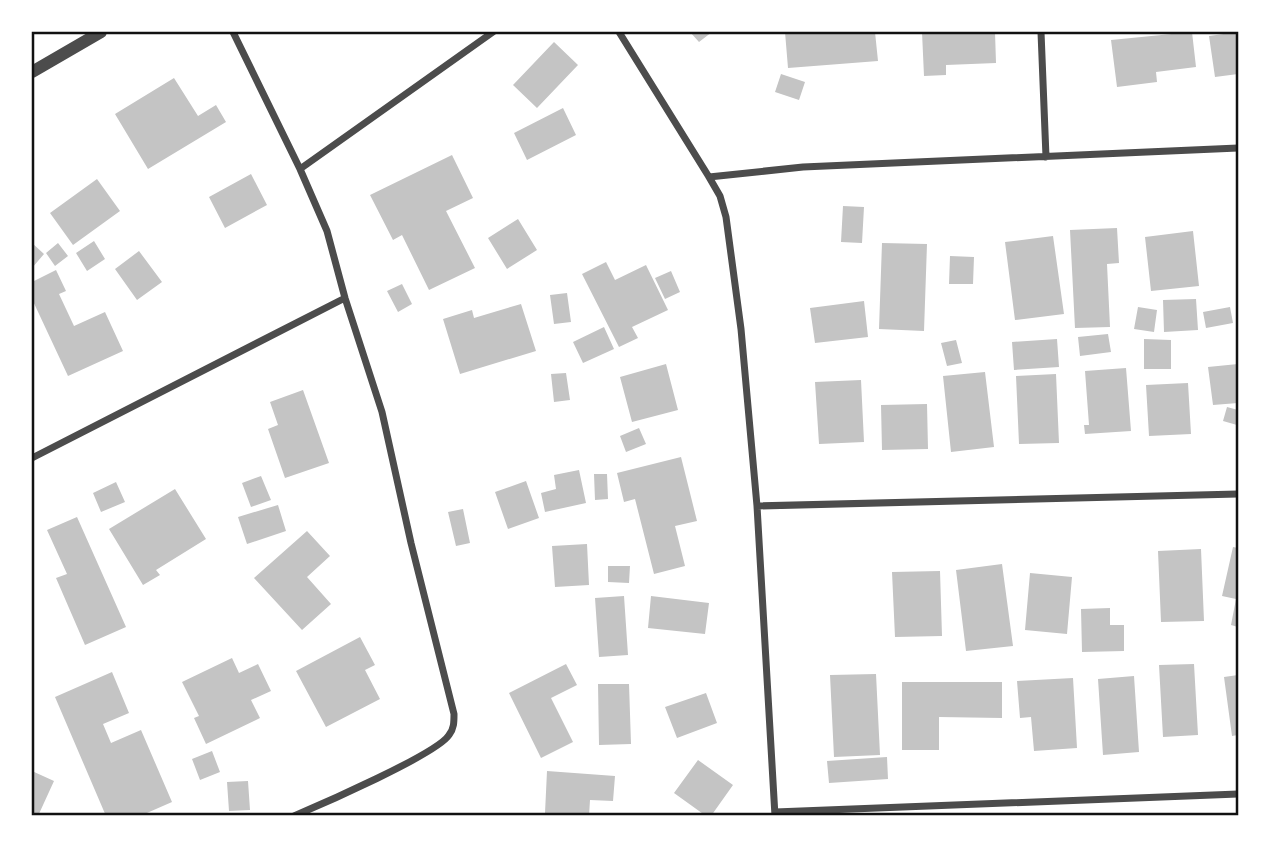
<svg xmlns="http://www.w3.org/2000/svg" width="1270" height="847" viewBox="0 0 1270 847" font-family="'DejaVu Sans',sans-serif">
	<style>
		.building { fill: #c4c4c4 }
		.lines { fill: none; stroke-linecap: round; stroke-linejoin: round }
		.minor { stroke: #4c4c4c; stroke-width: 7 }
		.tertiary { stroke: #4c4c4c; stroke-width: 12 }
		.neatline { fill: none; stroke: #111; stroke-width: 2.5 }
	</style>
	<rect width="100%" height="100%" fill="#fff"/>
	<path class="building" d="M690,32H712L699,42Z
		M785,32H875L878,61L788,68Z
		M922,32H995L996,63L946,65V75L924,76Z
		M1192,32L1196,67L1156,72L1157,82L1117,87L1111,40Z
		M1238,32V74L1215,77L1209,36Z
		M554,42L578,65L537,108L513,85Z
		M781,74L805,82L799,100L775,92Z
		M174,78L198,116L216,105L226,122L148,169L115,114Z
		M563,108L576,135L527,160L514,133Z
		M452,155L473,198L446,211L475,268L429,290L402,235L393,240L370,195Z
		M251,174L267,205L225,228L209,197Z
		M97,179L120,211L73,245L50,213Z
		M843,206L864,207L862,243L841,242Z
		M518,219L537,250L507,269L488,238Z
		M1117,228L1119,263L1107,264L1110,327L1075,328L1070,230Z
		M1193,231L1199,286L1151,291L1145,237Z
		M1053,236L1064,314L1015,320L1005,242Z
		M94,241L105,259L87,271L76,253Z
		M32,243L44,254L32,268Z
		M58,243L68,256L55,266L46,253Z
		M882,243L927,244L924,331L879,329Z
		M139,251L162,282L137,300L115,269Z
		M950,256L974,257L973,284H949Z
		M606,262L615,280L646,265L668,310L632,327L638,338L619,347L582,274Z
		M56,270L66,291L59,294L74,326L105,312L123,351L68,376L32,299V282Z
		M671,271L680,292L665,299L655,278Z
		M402,284L412,304L398,312L387,291Z
		M567,293L571,322L554,324L550,295Z
		M1196,299L1198,330L1164,332L1163,300Z
		M864,301L868,337L815,343L810,308Z
		M521,304L536,351L460,374L443,319L472,310L474,318Z
		M1138,307L1157,310L1154,332L1134,329Z
		M1230,307L1233,323L1206,328L1203,312Z
		M604,327L614,349L583,363L573,342Z
		M1108,334L1111,352L1080,356L1078,337Z
		M1057,339L1059,367L1014,370L1012,342Z
		M1144,339L1171,340V369H1144Z
		M956,340L962,363L947,366L941,343Z
		M666,364L678,410L632,422L620,377Z
		M1238,364V403L1213,405L1208,367Z
		M1126,368L1131,431L1085,434L1084,425H1089L1085,371Z
		M985,372L994,447L951,452L943,376Z
		M566,373L570,400L554,402L551,374Z
		M1056,374L1059,443L1019,444L1016,376Z
		M861,380L864,442L819,444L815,382Z
		M1188,383L1191,434L1149,436L1146,385Z
		M303,390L329,463L285,478L268,429L278,425L270,402Z
		M927,404L928,449L882,450L881,405Z
		M1227,407L1238,410L1237,425L1223,421Z
		M639,428L646,444L626,452L620,436Z
		M681,457L697,521L675,526L685,566L654,574L635,499L624,502L617,473Z
		M579,470L586,503L545,512L541,493L556,489L554,475Z
		M594,474H607L608,499L595,500Z
		M261,476L271,500L251,507L242,483Z
		M526,481L539,518L508,529L495,492Z
		M116,482L125,502L101,512L93,493Z
		M175,489L206,539L156,570L160,575L143,585L109,529Z
		M278,505L286,531L247,544L238,517Z
		M463,509L470,543L456,546L448,512Z
		M77,517L126,627L85,645L56,578L67,574L47,530Z
		M307,531L330,556L307,577L331,604L302,630L254,578Z
		M587,544L589,585L555,587L552,546Z
		M1233,547L1238,548V627L1231,625L1236,599L1222,596Z
		M1201,549L1204,621L1161,622L1158,551Z
		M1002,564L1013,646L966,651L956,570Z
		M608,566H630L629,583L608,582Z
		M940,571L942,636L895,637L892,572Z
		M1030,573L1072,577L1067,634L1025,630Z
		M624,596L628,655L599,657L595,598Z
		M651,596L709,603L705,634L648,628Z
		M1110,608V625H1124V651L1082,652L1081,609Z
		M360,637L375,665L365,670L380,699L326,727L296,671Z
		M232,658L239,673L258,664L271,691L251,700L260,718L206,744L194,718L199,716L182,682Z
		M566,664L577,685L551,698L573,742L541,758L509,693Z
		M1194,664L1198,735L1163,737L1159,665Z
		M112,672L129,713L103,724L111,743L141,730L172,802L140,816H106L55,697Z
		M876,674L880,755L834,757L830,675Z
		M1238,675V735L1232,736L1224,677Z
		M1134,676L1139,752L1103,755L1098,679Z
		M1073,678L1077,748L1034,751L1031,717L1020,718L1017,681Z
		M902,682H1002V718L939,717V750H902Z
		M598,684H629L631,744L599,745Z
		M706,693L717,723L677,738L665,707Z
		M212,751L220,772L200,780L192,759Z
		M887,757L888,779L829,783L827,761Z
		M698,760L733,785L711,816H706L674,793Z
		M32,771L54,781L38,816H32Z
		M547,771L615,776L613,801L590,800L589,816L545,813Z
		M248,781L250,810L229,811L227,782Z"/>
	<g class="lines">
		<path class="minor" d="M233,32L300,169L327,231L345,298L382,412L411,543L454,714C454,722 454,729 449,735C437,754 320,805 294,816
			M619,32L709,177L720,196L726,217L741,329L757,506L775,816
			M1041,32L1046,157
			M300,169L493,32
			M709,177L803,167L1238,148
			M32,458L345,298
			M757,506L1238,494
			M775,812L1238,794"/>
		<path class="tertiary" d="M32,72L101,32"/>
	</g>
	<rect width="1270" height="847" fill="none" stroke="#ffffff" stroke-width="66"/>
	<rect x="33" y="33" width="1204" height="781" class="neatline"/>
</svg>
